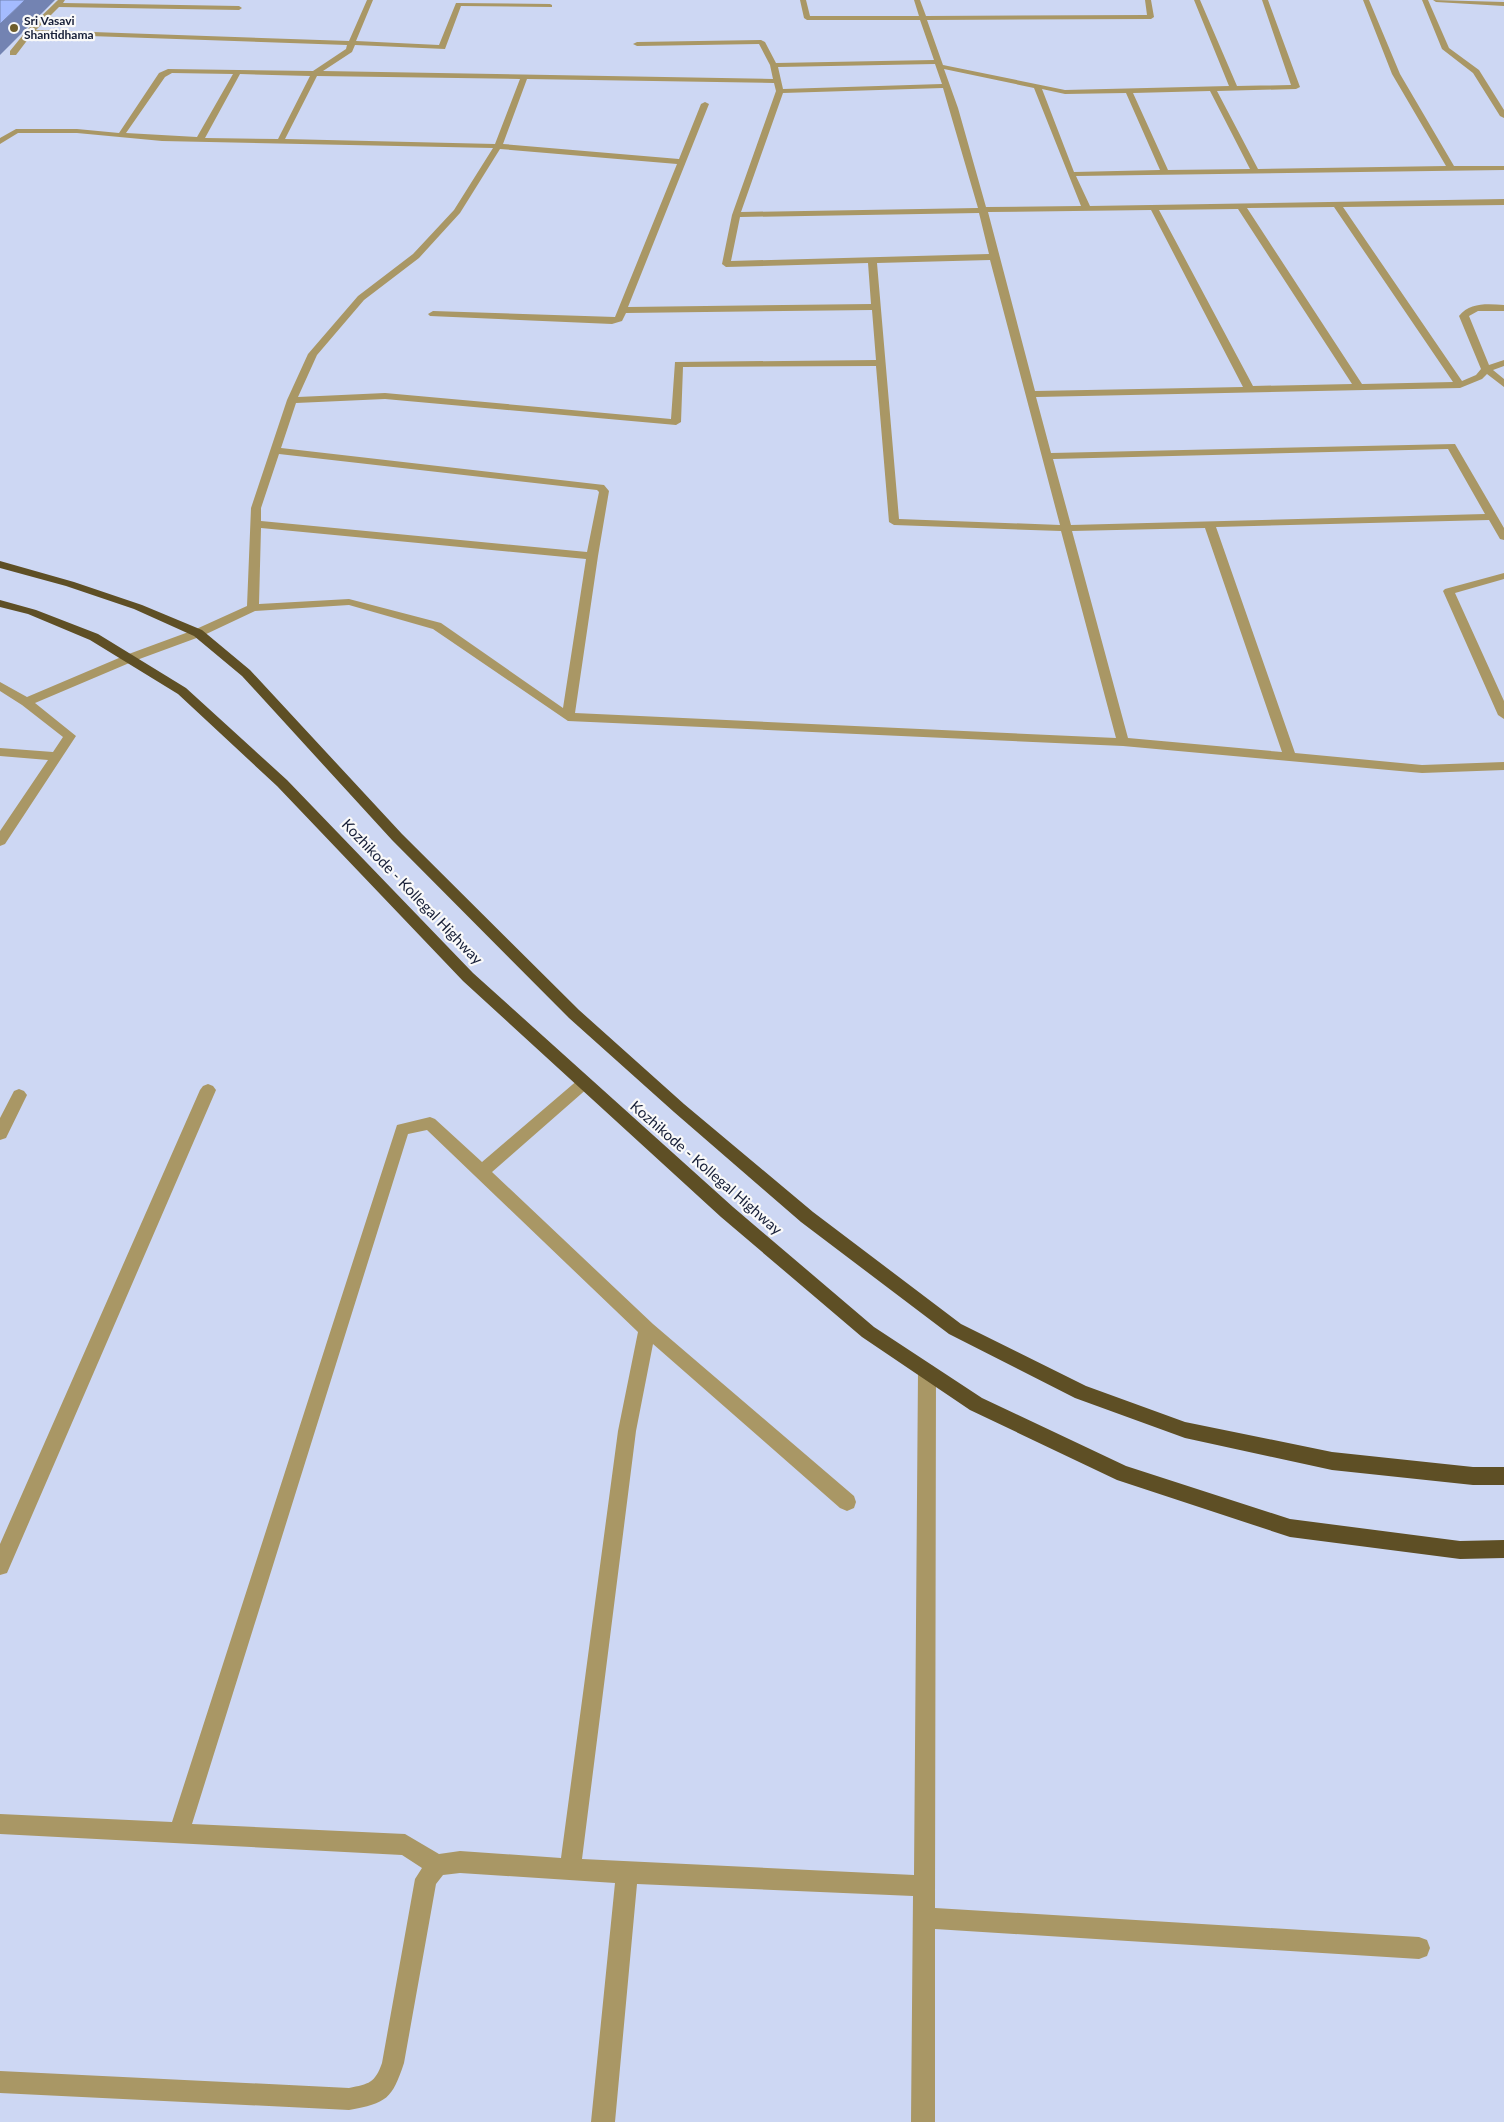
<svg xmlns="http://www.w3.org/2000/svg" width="1504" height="2122" viewBox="0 0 1504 2122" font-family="Lato,sans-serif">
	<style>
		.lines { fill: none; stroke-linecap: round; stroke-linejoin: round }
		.street { fill: #a99765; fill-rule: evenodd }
		.highway { fill: #5e4f25; fill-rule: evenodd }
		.shaded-wall { fill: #7383b2 }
		.building { fill: #a4bbfe; stroke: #7383b2 }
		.poi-dot { fill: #6e5d2b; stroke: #f9f9f9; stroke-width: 2 }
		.labels { text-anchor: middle; stroke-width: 4.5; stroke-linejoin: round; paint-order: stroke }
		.far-poi-label { font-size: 12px; font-weight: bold; fill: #161e37; stroke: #f9f9f9; text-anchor: start }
		.street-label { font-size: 15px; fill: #161e37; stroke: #f9f9f9 }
	</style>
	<rect width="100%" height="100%" fill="#cdd7f3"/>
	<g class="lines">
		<path class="street" d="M58,0H65L63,3L239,6L242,8L239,10L59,7L36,30L349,41L367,0H373L356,41L439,45L456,3L550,4L552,5V7L461,6L445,49L355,45L352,52L323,71L773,79L770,65L759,44L637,46L633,44L637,42L761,40L765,42L776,63L934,60L920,20H807L804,18L800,0H806L810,16H919L914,0H920L926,16L1147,15L1145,0H1151L1154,17L1151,19L927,20L943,65L1065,90L1229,86L1194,0H1200L1237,86L1291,85L1262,0H1268L1300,87L1296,89L1217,91L1258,169L1446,166L1392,74L1363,0H1369L1400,74L1454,166H1504V170L1076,176L1090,206L1504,199V205L1343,207L1462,381L1476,375L1481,369L1459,316C1470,302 1488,304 1504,305V311H1478L1469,316L1489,365L1504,360V366L1493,370L1504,379V387L1487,374L1482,379L1460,388L1036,397L1051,453L1455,444L1504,528V540L1500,539L1489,520L1216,527L1295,753L1422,765L1504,762V770L1422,773L1123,746L568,721L433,629L349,605L255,611L202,636L134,661L35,703L76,736L5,844L0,846V831L48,760L0,756V748L53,752L63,737L22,705L0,691V682L27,697L126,655L194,630L247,606L251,508L287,400L308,354L358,296L413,254L454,210L493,148L162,141L77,133H18L0,144V138L16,129H77L119,133L159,73L168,69L313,71L346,49L347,45L32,34L16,55H10V51L27,30ZM935,64L942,84L783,89L778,67ZM944,69L1034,88L1081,206L986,207L958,108ZM172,73L233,74L197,137L126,133L165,77ZM240,74L310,76L278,139L205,138ZM317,76L520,79L495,144L285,139ZM527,79L774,83L776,91L732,215L722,264L726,267L868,263L871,304L628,307L709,104L705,102L701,104L679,159L503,144ZM943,88L978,208L741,212L783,93ZM1042,89L1065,94L1126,93L1160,170L1074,172ZM1210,91L1250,169L1168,170L1133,93ZM500,149L677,164L615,317L433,311L428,314L430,316L612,324L622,321L626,313L872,310L876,360L675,362L671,419L385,393L298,397L317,355L364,300L419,258L460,213ZM1334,207L1453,382L1362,384L1247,208ZM1238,209L1352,384L1253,386L1159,210ZM1151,210L1243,387L1035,391L988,212ZM979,213L989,254L731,261L740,217ZM990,260L1060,525L899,519L877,263ZM876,366L889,522L894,525L1061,531L1116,738L575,713L598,556L609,491L604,485L281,448L296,403L385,399L676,425L681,422L683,367ZM1448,449L1485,514L1071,525L1053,459ZM279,454L597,490L599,492L587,552L261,521V508ZM261,528L586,559L563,708L441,623L349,599L259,604ZM1205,528L1282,752L1128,738L1072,531Z
			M1422,0H1428L1449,48L1479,70L1504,110V118L1500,116L1473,73L1442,49Z
			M1433,0L1504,2V6L1436,2Z
			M1504,573V579L1455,593L1504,701V719L1498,715L1443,591L1445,589Z
			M584,1077L589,1079L592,1083L589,1087L492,1172L653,1324L854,1496L856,1502L854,1508L847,1511L840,1508L653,1344L636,1431L582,1859L914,1875L918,1372L921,1366L927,1364L933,1366L936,1372L935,1908L1419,1937L1427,1940L1430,1948L1427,1956L1419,1959L935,1929V2122H911L913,1896L637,1884L615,2122H591L615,1883L460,1873L443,1875L436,1884L404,2063C392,2099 387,2103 349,2110L0,2093V2071L349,2088C369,2084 375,2083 382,2063L415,1879L422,1868L402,1855L0,1834V1814L172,1822L397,1125L430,1117L435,1119L482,1162L579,1079ZM427,1130L638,1332L618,1431L561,1858L460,1851L439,1854L405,1834L192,1824L408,1134Z
			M208,1084L213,1086L216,1090L7,1573L0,1575V1544L200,1090L203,1086Z
			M19,1089L24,1091L27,1095L6,1138L0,1140V1118L14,1091Z"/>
		<path class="highway" d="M0,561L74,582L142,605L202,630L250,670L402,834L579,1010L684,1104L813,1212L961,1324L1086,1386L1185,1422L1332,1452L1473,1467H1504V1485H1473L1332,1470L1185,1438L1075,1398L949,1334L801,1222L674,1112L569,1018L392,840L242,676L194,636L134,609L66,586L0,568Z
			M0,600L36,610L98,634L186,688L287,780L473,973L733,1207L874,1327L982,1398L1126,1466L1290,1519L1460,1541L1504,1540V1558L1460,1559L1290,1537L1117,1480L970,1410L862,1337L721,1217L463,981L277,786L178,694L90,640L28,614L0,607Z"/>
	</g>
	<path class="shaded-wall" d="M25,0H55L0,55V24Z"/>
	<path class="building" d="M0,0H25L0,24Z"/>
	<circle class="poi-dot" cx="14" cy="28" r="5"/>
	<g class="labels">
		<g class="far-poi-label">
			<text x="24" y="25">Sri Vasavi<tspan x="24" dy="14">Shantidhama</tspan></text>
		</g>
		<g class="street-label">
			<text transform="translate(412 892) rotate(46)" y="5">Kozhikode - Kollegal Highway</text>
			<text transform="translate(706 1168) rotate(41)" y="5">Kozhikode - Kollegal Highway</text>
		</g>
	</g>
</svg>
